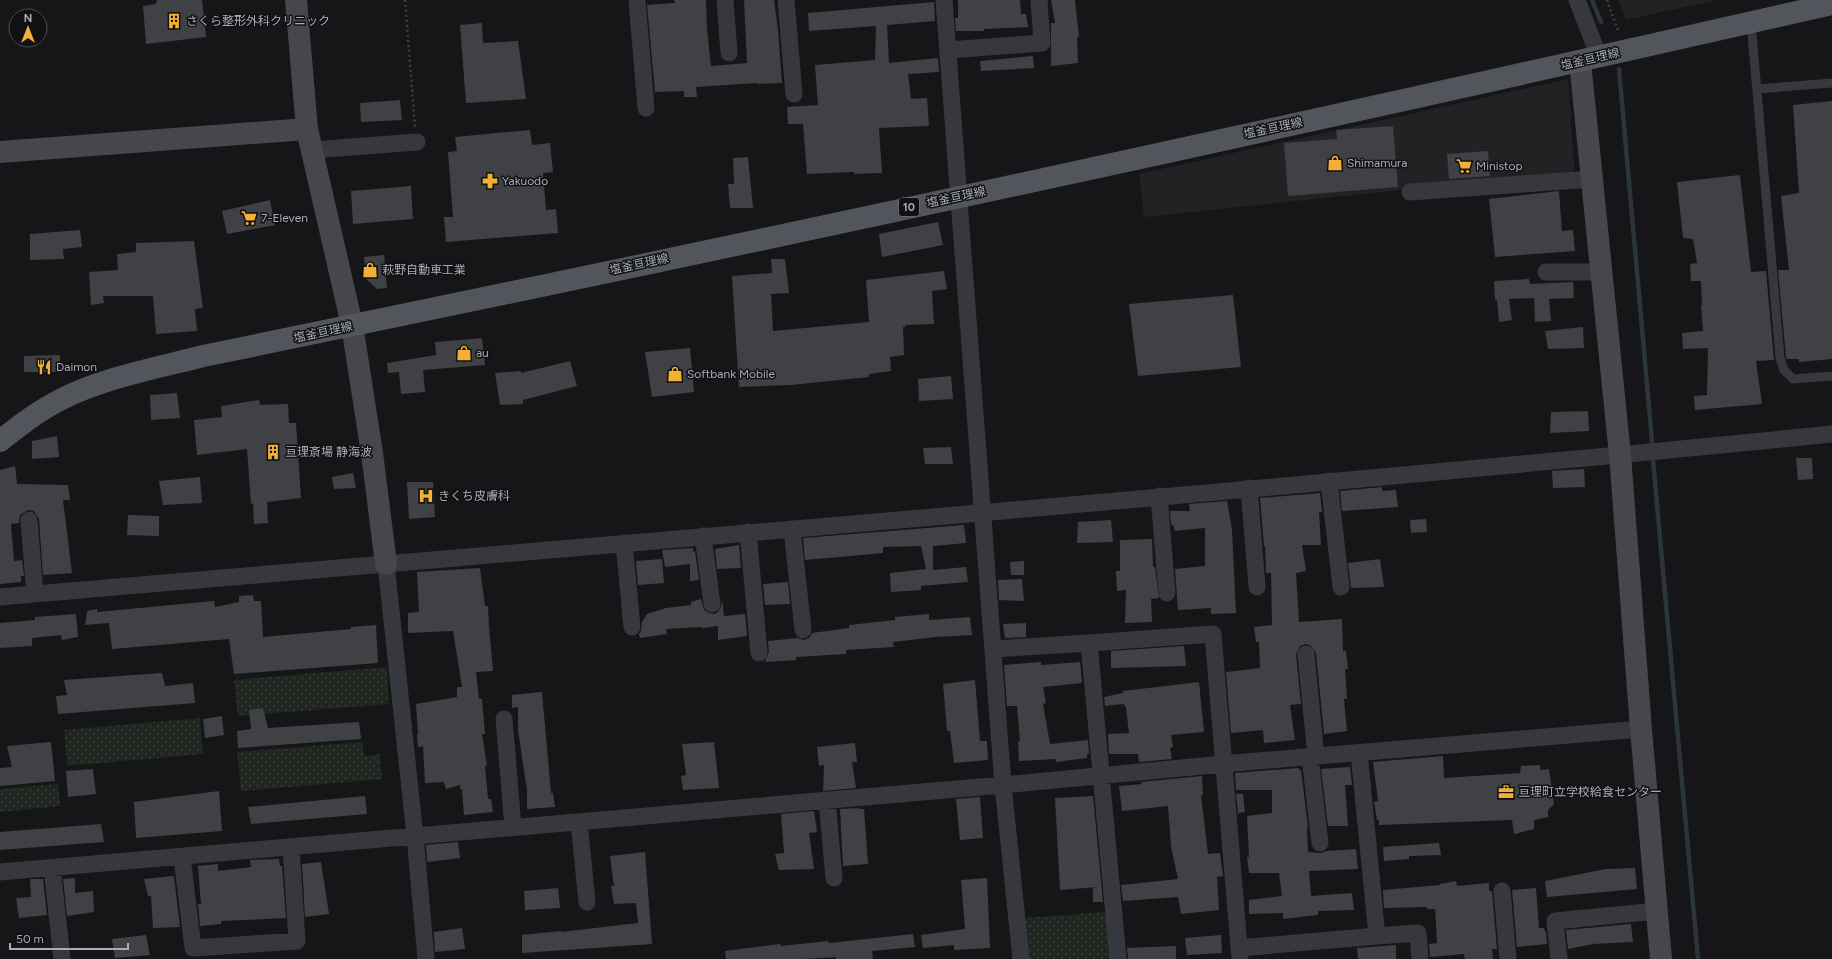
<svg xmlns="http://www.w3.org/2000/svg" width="1832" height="959" viewBox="0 0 1832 959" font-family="Figtree,'Noto Sans JP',sans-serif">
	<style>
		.built { fill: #222225 }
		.park { fill: url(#park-dots) }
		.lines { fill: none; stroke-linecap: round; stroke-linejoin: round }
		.stream { stroke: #2c353c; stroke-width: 4.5 }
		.building { fill: #404145 }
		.path { stroke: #3d3f44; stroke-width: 2.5; stroke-dasharray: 2 3; stroke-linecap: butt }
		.lane { stroke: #37383d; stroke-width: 9 }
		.street { stroke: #37383d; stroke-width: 17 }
		.secondary { stroke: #45474d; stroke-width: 22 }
		.primary { stroke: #53555c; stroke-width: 22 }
		.labels { text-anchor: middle; stroke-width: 3; stroke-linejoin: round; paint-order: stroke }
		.shield { fill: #111113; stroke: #7b7e86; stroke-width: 1 }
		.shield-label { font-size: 11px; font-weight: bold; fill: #a8adb8 }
		.poi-label { font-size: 12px; fill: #a8adb8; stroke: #111113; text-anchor: start }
		.street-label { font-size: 12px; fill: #a8adb8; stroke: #111113 }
	</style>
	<defs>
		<pattern id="park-dots" width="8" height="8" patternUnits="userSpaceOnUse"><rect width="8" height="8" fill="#1e261f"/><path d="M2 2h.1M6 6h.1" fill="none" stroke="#3c433d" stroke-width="1.8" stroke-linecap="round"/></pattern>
	</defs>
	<rect width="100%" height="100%" fill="#161618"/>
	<path class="built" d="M1619,0H1717L1626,20Z
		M1568,79L1575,175L1401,190L1144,217L1139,174Z"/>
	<path class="park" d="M387,667L389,704L238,716L234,680Z
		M200,718L203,754L67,766L64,730Z
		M362,742L364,756L380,754L382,779L241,791L237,752Z
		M58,784L60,806L0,812V789Z
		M1107,912L1111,959H1028L1025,918Z"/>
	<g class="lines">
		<path class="stream" d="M1592,0L1601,22
			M1619,69L1652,441
			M1653,460L1698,959"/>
	</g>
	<path class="building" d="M157,0H202L206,37L146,44L143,6L156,4Z
		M674,0H706L707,29L711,66L747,63L744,0H774L778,29L782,83L757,84V83L696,87L697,97H684V91L655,92L647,5L675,3Z
		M958,0H1020L1021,14H1026L1028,27L984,29V31H956L955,18H958Z
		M1051,0H1075L1079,37H1077L1078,63L1051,66V23H1055Z
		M934,2L935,21L887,25L889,63L938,58L939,72L908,74L911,99L927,98L929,126L879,128L882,173L854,174V172L807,174L803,124H788L787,107L818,105L815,65L875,60L876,26L809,31L808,13Z
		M482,23L483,43L518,41L526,99L466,103L460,25Z
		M1033,56L1034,68L981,71L980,61Z
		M400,100L402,120L361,122L360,103Z
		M1832,101V359L1799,362V359H1787L1786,357L1778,270H1789L1781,196L1799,193L1793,105Z
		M1393,126L1398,187L1288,196L1284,143L1337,139L1336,130Z
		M530,130L532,145L550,143L553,172L543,173L546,210L556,209L558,233L446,242L444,217H453L448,152L457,151L455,137Z
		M1488,151L1490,176L1449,179L1447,154Z
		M748,157L753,208H730L728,184H734L733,158Z
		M1740,175L1751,272L1766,271L1774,360L1756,361L1762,404L1695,410L1694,396L1707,395L1708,348L1683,349L1682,333L1703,331L1701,306H1702L1701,281H1691L1690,264L1697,263L1693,239L1683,238L1677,182Z
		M411,186L413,219L353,224L351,191Z
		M1559,191L1562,231L1573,230L1575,251L1495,257L1489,199Z
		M270,200L275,225L227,234L222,211Z
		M938,222L943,245L882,257L879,234Z
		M80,230L82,247L63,249L64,259L30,260V234Z
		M194,241L203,308L195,309L197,331L156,334L153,296H103L104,303L91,305L89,272L118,270L117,254L136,252V243Z
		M384,255L387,288L377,289L366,279L364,257Z
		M771,259H785L789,293L771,294L773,331L869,322L866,280L944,271L947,289L932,291L934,324L905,325L906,327H903L904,355L890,357L891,371L869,374V377L791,385L739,387L732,276L772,273Z
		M1529,279L1530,284L1573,282L1574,298L1549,299L1551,321L1535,322L1534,298L1509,299L1512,320L1499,322L1497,300H1495L1494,281Z
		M1233,295L1241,367L1138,376L1129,304Z
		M1583,327L1584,348L1548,349L1545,331Z
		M482,338L485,365L423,370L425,392L401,394L399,372L388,373L387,363L436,355L435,342Z
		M690,348L694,392L652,397L645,352Z
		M60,355V372H24V356Z
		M570,361L577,386L523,400V404L500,405L495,373L521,371V373Z
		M951,376L953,399L919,401L918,379Z
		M177,393L180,418L151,420L150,395Z
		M259,400L260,405L288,404L289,423H296L301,498L267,502L268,523L254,524L253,503L251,504L247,449L197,455L194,420L222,417L221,406Z
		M1588,411L1589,431L1550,433L1551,412Z
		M57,436L59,457L32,459V441Z
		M951,447L953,464H925L923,448Z
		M1796,458H1812L1813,479L1798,480Z
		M15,466L17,484L68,485L70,500H63L72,573L43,575L39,519L34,511L28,510L20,515L19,523L11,524L14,561L22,560L24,576H21V582L0,584V470Z
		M1584,469L1585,487L1553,488L1552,471Z
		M353,473L356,488L334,489L332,477Z
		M200,477L202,503L163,505L159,481Z
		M407,482H433L435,517L409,519Z
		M1382,487V491L1396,490L1398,507L1342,511L1340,491Z
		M1320,493L1322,512H1319L1321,545H1302L1306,571L1296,573L1299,622L1342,619L1343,651H1346L1348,669H1345L1347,699H1344L1347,731L1324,734L1316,653L1310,645L1305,644L1300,646L1296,655L1301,704L1290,705L1295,740L1264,743L1263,730L1231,733L1226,672L1260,668L1259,642H1256L1254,627L1272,625L1271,573H1266L1265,546H1264L1260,498Z
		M1227,501L1232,530L1236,613L1211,614V608L1178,610L1175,569L1205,566V528L1175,531L1173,525L1171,524L1170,511H1190L1189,504Z
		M128,515L159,516V536L127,535Z
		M1426,519L1427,532L1411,533L1410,520Z
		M1111,520L1113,542L1077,543L1078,522Z
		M964,525L966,543L933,546V570L966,567L968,582L921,586V590L891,592L890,573L926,569L921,546L883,547V553L805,560L803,538Z
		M1152,539L1153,567H1155L1159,598L1151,599L1152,622L1125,623L1126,590L1117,591L1116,571H1120V540Z
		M739,545L741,568L717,569L715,549Z
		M693,548V552L695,551L699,580L690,581V564L665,567L662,550Z
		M662,559L664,583L638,585L636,561Z
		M1380,559L1384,587L1351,588L1348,563Z
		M1024,561V575H1011L1010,562Z
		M480,568L485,606H488L489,627L493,671L476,672L479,699H482L485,734H482L487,766H485L488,799H491L493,812L464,815L462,789H460V785L446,789L444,782L425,783L423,746L418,747L417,734H418L416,704L457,697V687H462L453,631L408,633V613L419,612L417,572Z
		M1022,579L1024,601L999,600L998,580Z
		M788,582L790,604L765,605L763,584Z
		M253,595L254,601H261L263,637L351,629V627L376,625L378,663L234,674L229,639L112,649L109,623L85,625L87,611L97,609V612L214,601L215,607L239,602V596Z
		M701,599L704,610L709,613L714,614L718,612L721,607L722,599L724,616L745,614L747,636L718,640V626L702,628L701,627L666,629L667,634L640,638L639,634L641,631L642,622L647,614L666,608L691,605V602Z
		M76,614L78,637L62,640L61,635L32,638V646L0,648V623L35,620V617Z
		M929,614V620L970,617L972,635L936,637L893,642L894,647L846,650V654L796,657V660L765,662L769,652L768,641L797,638L804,640L809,638L812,633L849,628V625L895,620V617Z
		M1026,623V637L1005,638L1003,624Z
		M1184,646L1186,666L1111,668V651Z
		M1041,662V665L1080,662L1082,683L1043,687L1046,703L1043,704L1050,744L1088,740L1089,754H1087V758L1056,762V759L1019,761L1018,741H1020L1017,706H1007L1004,665Z
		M162,673L165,686L193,683L195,703L58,714L56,696L67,695L64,680Z
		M975,680L980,741H987L988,760L954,763L950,731H947L943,684Z
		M1199,682L1204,732L1171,735L1173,747L1170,748L1172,759L1139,762L1138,754H1109L1108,734L1129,733L1126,707H1125L1124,704L1105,706L1104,697L1123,693V691Z
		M542,692L551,793H553L555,807L527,809V790L518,730V707L512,708V695Z
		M263,708L268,728L359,722L361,739L238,748L237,731L251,729L249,710Z
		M222,716L224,735L205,738L203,719Z
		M51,742L55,781L0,786V768L12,767L7,746Z
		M714,742L719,788L683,790L681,776L686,775L682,744Z
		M855,743L857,762H852L856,788L823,791L824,765L819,766L817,747Z
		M1443,756L1444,778L1520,773L1521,766L1540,765V770L1549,769L1554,804L1548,810V817L1534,820V829L1514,834L1512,820L1379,825V820H1377L1374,802L1378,801L1373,762Z
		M1350,767L1352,785H1345L1348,826H1328L1321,769Z
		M1299,768V770H1301L1308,827H1307L1308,852L1321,853L1326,851L1356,849L1358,869L1309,871L1311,896L1352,893L1354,910L1318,911V915L1283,919V913L1249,914V900L1282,896L1279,873H1249L1247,857H1249L1247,816L1272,813V790H1236L1235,773Z
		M93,769L96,794L68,797L66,771Z
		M1202,776L1203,795H1201L1208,854L1220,853L1223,876L1217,877L1219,910L1181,914L1178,897L1123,901L1121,885L1178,879L1171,846L1168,806L1122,811L1119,786L1142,784L1141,782Z
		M219,791L222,831L136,838L134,802Z
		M1236,794H1243L1245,812L1238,813Z
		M365,796L367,814L251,824L248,807Z
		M1093,796L1103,902H1093V888L1098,887L1060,890L1055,798Z
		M980,797L983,838L960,840L956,799Z
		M859,808V809H864L868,864L843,866L840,809Z
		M814,811L817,832L809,833L814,869L779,870L775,854L784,853L781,814Z
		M101,824L104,842L0,850V832Z
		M458,842L460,858L427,862L426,845Z
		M1439,843L1441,855L1409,856V859L1384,861L1383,847Z
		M645,852L652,944L522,953V935L561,931V932L638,923L636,903L614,904L611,886H614L610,856Z
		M279,859L280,866H282L286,918L221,921V924L200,926L198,904H201L198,866L218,864V871L251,867L250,860Z
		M321,862L329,914L305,917L302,864Z
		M1635,868L1637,889L1547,897L1545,881L1606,869Z
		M174,876L180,927L153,928L151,896H148L144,879Z
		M75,878V893L93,891L94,912L67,916L63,879Z
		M987,878L990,948L954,950V945L923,948L921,935L965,929L961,880Z
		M30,879H43L47,915L19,918L16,898L31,897Z
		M1456,881L1457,886L1489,883V891H1492L1497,949H1492L1493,959H1465L1464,954L1430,957L1429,944L1437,943L1435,909H1427V907L1384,908L1383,890L1440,885V884Z
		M558,888L560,908L525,910L524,891Z
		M1536,888L1539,928H1544L1545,932L1546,931L1547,944L1517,947L1512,890Z
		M1631,924L1633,942L1593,944L1568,949L1566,930Z
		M462,928L465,949L435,952L434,932Z
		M913,934L915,947L872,951L873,959H836V957L804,959H726L725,951L780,944L781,946L828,941L829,943Z
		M146,935L150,955L115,958L112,939Z
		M1221,935L1222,953L1187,955L1185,938Z
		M1396,945V959H1358L1357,948Z
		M1176,946V959H1128L1127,948Z"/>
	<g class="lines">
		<path class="path" d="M405,0L415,127
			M1607,0L1619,33"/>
		<path class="lane" d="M1751,22L1780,358L1784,370L1793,379L1832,376
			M1757,89L1832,83"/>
		<path class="street" d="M637,0L646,108
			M725,0L729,53
			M786,0L794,94
			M944,0L1003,785L1021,959
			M1577,0L1599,57
			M948,50L1042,43L1039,0
			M312,150L417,142
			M1410,192L1592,179
			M1546,272H1601
			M1329,481L1341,587
			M1249,488L1257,587
			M1159,496L1167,593
			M29,520L35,594
			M792,529L803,630
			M748,532L759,653
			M703,536L712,604
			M624,543L632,627
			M386,564L415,836L426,959
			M0,597C611,544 1222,495 1832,434
			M1089,643L1213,634L1240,959
			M993,649L1089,643L1118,959
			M1306,654L1316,757
			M504,719L513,827
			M1310,757L1320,843
			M827,800L834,878
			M579,822L587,902
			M182,857L193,948L297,941L291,847
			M52,868L62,959
			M0,872L1003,785L1234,763L1641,729
			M1502,891L1508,959
			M1377,936L1418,933L1420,959
			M1239,948L1377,936L1359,753
			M1559,959L1555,921L1657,911"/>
		<path class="secondary" d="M296,0L307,129L352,325L372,453L386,564
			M1580,62L1620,455L1641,729L1661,959
			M0,152L307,129"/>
		<path class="primary" d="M0,441C19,426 38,411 60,400C102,378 157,368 203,356C747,245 1290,127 1832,4"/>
	</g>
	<defs>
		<symbol id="building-bare" viewBox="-9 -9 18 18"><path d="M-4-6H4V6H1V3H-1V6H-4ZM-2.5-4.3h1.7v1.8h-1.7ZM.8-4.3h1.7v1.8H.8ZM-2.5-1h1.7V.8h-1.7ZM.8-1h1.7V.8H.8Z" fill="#f2b134" stroke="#111113" stroke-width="2.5" paint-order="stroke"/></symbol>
		<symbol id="shop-bare" viewBox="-9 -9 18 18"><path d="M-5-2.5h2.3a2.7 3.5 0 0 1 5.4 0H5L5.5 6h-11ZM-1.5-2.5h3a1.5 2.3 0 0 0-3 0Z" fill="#f2b134" stroke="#111113" stroke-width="2.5" paint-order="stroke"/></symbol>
		<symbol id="supermarket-bare" viewBox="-9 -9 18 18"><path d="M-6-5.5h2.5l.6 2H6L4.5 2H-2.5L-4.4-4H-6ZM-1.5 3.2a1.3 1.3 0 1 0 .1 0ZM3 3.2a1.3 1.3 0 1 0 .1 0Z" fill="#f2b134" stroke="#111113" stroke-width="2.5" paint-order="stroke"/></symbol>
		<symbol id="pharmacy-bare" viewBox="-9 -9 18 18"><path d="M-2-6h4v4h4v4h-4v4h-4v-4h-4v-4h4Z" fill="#f2b134" stroke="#111113" stroke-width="2.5" paint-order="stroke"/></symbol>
		<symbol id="restaurant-bare" viewBox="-9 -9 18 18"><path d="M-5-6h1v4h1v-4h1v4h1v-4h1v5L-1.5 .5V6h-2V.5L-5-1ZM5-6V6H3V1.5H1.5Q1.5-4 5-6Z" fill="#f2b134" stroke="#111113" stroke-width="2.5" paint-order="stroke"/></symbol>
		<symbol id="hospital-bare" viewBox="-9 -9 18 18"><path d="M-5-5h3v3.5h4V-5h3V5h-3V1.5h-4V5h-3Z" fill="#f2b134" stroke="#111113" stroke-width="2.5" paint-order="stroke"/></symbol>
		<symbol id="office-bare" viewBox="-9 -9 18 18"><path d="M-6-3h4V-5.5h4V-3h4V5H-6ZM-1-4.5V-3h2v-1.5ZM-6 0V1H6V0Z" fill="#f2b134" stroke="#111113" stroke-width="2.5" paint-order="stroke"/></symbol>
	</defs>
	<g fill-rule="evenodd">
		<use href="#building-bare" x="163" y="10" width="22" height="22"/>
		<use href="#shop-bare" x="1324" y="152" width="22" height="22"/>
		<use href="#supermarket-bare" x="1453" y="155" width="22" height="22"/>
		<use href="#pharmacy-bare" x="479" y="170" width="22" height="22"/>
		<use href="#supermarket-bare" x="238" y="207" width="22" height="22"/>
		<use href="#shop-bare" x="359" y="259" width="22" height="22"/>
		<use href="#shop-bare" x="453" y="342" width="22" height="22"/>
		<use href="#restaurant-bare" x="33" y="356" width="22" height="22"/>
		<use href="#shop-bare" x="664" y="363" width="22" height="22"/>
		<use href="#building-bare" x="262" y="441" width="22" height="22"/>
		<use href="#hospital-bare" x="415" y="485" width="22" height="22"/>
		<use href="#office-bare" x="1495" y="781" width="22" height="22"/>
	</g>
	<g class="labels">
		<rect class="shield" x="899" y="198" width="20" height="18" rx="3"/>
		<g class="shield-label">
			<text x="909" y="211">10</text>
		</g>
		<g class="poi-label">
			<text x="186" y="25">さくら整形外科クリニック</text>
			<text x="1347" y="167">Shimamura</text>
			<text x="1476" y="170">Ministop</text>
			<text x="502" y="185">Yakuodo</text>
			<text x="261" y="222">7-Eleven</text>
			<text x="382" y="274">萩野自動車工業</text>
			<text x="476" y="357">au</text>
			<text x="56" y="371">Daimon</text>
			<text x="687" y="378">Softbank Mobile</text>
			<text x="285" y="456">亘理斎場 静海波</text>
			<text x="438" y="500">きくち皮膚科</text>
			<text x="1518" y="796">亘理町立学校給食センター</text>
		</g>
		<g class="street-label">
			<text transform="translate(1590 59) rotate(-13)" y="4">塩釜亘理線</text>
			<text transform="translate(1273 128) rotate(-12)" y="4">塩釜亘理線</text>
			<text transform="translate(956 197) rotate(-12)" y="4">塩釜亘理線</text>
			<text transform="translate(639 264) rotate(-12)" y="4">塩釜亘理線</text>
			<text transform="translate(323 332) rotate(-12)" y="4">塩釜亘理線</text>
		</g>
	</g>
	<g transform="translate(28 28)"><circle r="19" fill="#111113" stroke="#4d4f55"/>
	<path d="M0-3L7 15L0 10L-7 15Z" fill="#f2b134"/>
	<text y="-6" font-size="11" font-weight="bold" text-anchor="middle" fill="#a8adb8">N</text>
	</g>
	<path d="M10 943v6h118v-6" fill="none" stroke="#a8adb8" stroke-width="2"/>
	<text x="16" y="943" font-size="12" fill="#a8adb8" stroke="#111113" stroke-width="3" paint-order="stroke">50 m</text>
</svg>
